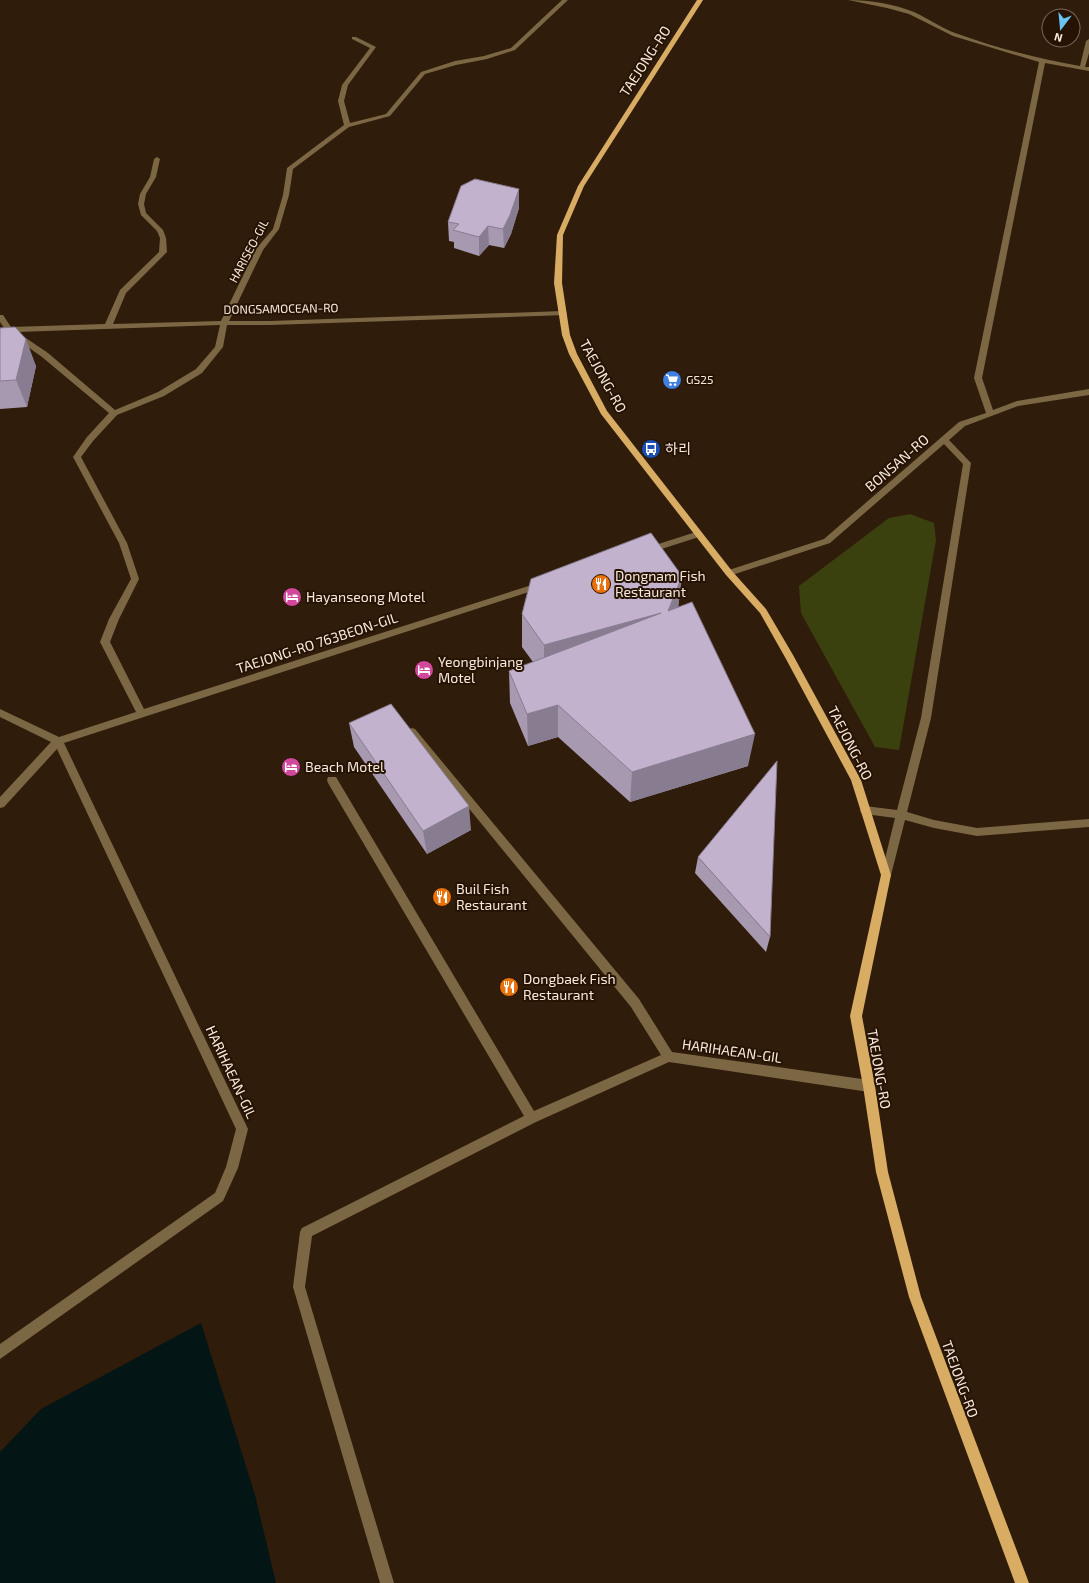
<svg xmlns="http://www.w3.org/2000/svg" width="1089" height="1583" viewBox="0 0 1089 1583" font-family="'Exo 2','Noto Sans KR',sans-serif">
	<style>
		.green { fill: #3a410f }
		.water { fill: #031515 }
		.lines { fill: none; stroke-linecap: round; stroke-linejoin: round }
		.minor { fill: #7c6745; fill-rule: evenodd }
		.major { fill: #d9ac63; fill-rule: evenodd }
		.wall { fill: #a799b0 }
		.shaded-wall { fill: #887d90 }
		.building { fill: #c2b2cd; stroke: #887d90 }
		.labels { text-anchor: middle; stroke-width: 4; stroke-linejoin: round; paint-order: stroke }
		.far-street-label { font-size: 12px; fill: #f8eadf; stroke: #261303 }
		.far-poi-label { font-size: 12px; fill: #f8eadf; stroke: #261303; text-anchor: start }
		.street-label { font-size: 14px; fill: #f8eadf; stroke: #261303 }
		.poi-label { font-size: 14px; fill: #f8eadf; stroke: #261303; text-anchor: start }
	</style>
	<rect width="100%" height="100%" fill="#301c0a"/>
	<path class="green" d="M910,514L934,523L936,540L899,750L875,747L801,613L799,586L889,518Z"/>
	<path class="water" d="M201,1323L255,1495L276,1583H0V1452L41,1409Z"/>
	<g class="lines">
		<path class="minor" d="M562,0H568L515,50L487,59L456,65L425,74L390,116L349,127L293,169L289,195L279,229L263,250L229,321H270L563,311L567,313L566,315L270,325H227L223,347L202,373L164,396L117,415L93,441L81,457L127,543L139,579L119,619L110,642L144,709L538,583H544L545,585L544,587L64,743L248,1129L238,1168L223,1201L0,1359V1344L215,1193L226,1167L236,1129L57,749L4,807L0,808V797L51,742L0,717V709L59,737L136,712L100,642L109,619L131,579L119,543L73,457L87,437L109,413L42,357L7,332H0V328H4L0,322V315H3L11,327L105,324L120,290L159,252L160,238L157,231L141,215L138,204L140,194L150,177L154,159L157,157L160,159L156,177L146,194L144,204L146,213L163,230L166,238L167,252L126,293L113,324L221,321L256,249L273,229L283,195L287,168L344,125L338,101L342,85L370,48L352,39V37H356L376,47L348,85L344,101L350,123L386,114L421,72L455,61L484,56L511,48ZM220,325L215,347L196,369L158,392L115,410L48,353L17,332Z
			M848,0C870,0 894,4 914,12C929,19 943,29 958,34C997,48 1039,59 1080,66L1086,41L1089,39V53L1085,67H1089V71L1045,63L982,378L993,410L1017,401L1089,389V395L1018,406L965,426L949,440L971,463L931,718L907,812L934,820L977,828L1089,819V827L977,836L934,828L905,820L891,875L890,878L886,879L882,878L881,875L895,818L865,814L861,813L860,810L861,807L865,806L897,810L921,718L963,464L944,444L830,543L729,576L725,573L726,571L824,539L959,422L986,413L974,378L1039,62L953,36L909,14L887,8Z
			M699,531L703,534L702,536L649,553L645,550L646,548Z
			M412,728L415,729L639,999L672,1052L869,1080L873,1082L875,1086L873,1090L869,1092L669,1062L536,1122L312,1236L305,1287L394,1583H380L293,1287L300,1232L302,1228L524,1116L328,783L327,780L328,777H336L534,1111L661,1055L631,1007L409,735L407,732L409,729Z"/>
		<path class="major" d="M697,0H703L584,186L563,235L562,283L570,335L577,354L607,411L732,571L766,609L793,655L861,780L891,875L862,1016L875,1086L888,1172L921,1297L1029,1583H1015L909,1297L876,1172L863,1086L850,1016L881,875L851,780L786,659L760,613L726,575L601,414L569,354L562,335L554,283L557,235L578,186Z"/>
	</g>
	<path class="wall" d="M519,208L511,234L504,248L489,245L479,256L454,248V242L449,241L448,222Z
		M0,328L36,366L27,407L0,409Z
		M682,576L678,608L748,766L630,802L558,737L528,746L510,703L509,671L533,662L522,647V614Z
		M349,723L471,830L427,854L354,747Z
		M698,857L770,937L766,952L695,873Z"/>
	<path class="shaded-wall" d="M519,189V208L511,234L504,248L503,229Z
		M488,226L489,245L479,256V237Z
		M26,339L36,366L27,407L16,380Z
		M682,576L678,609L668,611Z
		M661,613L544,677V645Z
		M558,705V737L528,746L527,714Z
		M755,734L748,766L630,802L632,772Z
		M469,806L471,830L427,854L423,831Z"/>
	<path class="building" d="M475,179L519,189L510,215L503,229L488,226L479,237L453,230L459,224L448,222L461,186Z
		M15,327L26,339L16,380L0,381V328Z
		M651,533L682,576L668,611L692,602L755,734L632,772L558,705L527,714L509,671L661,613L544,645L522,614L531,579Z
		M391,704L469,806L423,831L349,723Z
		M777,761L770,937L698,857Z"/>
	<defs>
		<symbol id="supermarket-disc" viewBox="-11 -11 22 22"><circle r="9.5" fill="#3f7fe0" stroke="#261303"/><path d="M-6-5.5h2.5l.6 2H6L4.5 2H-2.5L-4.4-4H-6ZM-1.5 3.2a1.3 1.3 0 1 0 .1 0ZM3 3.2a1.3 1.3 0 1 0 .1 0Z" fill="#fff"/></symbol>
		<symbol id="bus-disc" viewBox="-11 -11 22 22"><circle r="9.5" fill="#1a4fb4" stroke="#261303"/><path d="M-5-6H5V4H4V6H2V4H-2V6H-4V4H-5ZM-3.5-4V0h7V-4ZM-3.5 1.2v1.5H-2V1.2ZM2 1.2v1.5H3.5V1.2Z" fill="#fff"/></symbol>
		<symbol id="restaurant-disc" viewBox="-11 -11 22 22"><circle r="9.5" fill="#e8710a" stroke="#261303"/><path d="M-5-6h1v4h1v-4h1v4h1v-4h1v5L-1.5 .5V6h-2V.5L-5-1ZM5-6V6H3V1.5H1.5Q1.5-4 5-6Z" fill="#fff"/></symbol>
		<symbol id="hotel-disc" viewBox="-11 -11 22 22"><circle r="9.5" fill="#d1479c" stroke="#261303"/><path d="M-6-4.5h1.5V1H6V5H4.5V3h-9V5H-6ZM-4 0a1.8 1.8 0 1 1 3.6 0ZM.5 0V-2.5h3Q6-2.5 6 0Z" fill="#fff"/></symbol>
	</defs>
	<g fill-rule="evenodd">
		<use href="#supermarket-disc" x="661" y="369" width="22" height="22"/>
		<use href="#bus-disc" x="640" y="438" width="22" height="22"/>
		<use href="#restaurant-disc" x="590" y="573" width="22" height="22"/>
		<use href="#hotel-disc" x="281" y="586" width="22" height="22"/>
		<use href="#hotel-disc" x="413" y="659" width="22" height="22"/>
		<use href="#hotel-disc" x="280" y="756" width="22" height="22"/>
		<use href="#restaurant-disc" x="431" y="886" width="22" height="22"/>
		<use href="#restaurant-disc" x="498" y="976" width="22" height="22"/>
	</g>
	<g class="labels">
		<g class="far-street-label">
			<text transform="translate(249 251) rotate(-62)" y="4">HARISEO-GIL</text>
			<text transform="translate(281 309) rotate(-1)" y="4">DONGSAMOCEAN-RO</text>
		</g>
		<g class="far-poi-label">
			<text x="686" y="384">GS25</text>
		</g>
		<g class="street-label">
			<text transform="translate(645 61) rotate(-57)" y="5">TAEJONG-RO</text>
			<text transform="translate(603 376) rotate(61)" y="5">TAEJONG-RO</text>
			<text transform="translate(897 463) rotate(-41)" y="5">BONSAN-RO</text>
			<text transform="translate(317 643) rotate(-18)" y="5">TAEJONG-RO 763BEON-GIL</text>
			<text transform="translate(850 743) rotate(63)" y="5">TAEJONG-RO</text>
			<text transform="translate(732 1051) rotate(8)" y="5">HARIHAEAN-GIL</text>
			<text transform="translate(879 1069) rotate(80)" y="5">TAEJONG-RO</text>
			<text transform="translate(231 1072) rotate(65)" y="5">HARIHAEAN-GIL</text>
			<text transform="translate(960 1379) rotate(70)" y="5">TAEJONG-RO</text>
		</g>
		<g class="poi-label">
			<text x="665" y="454">하리</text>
			<text x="615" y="581">Dongnam Fish<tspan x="615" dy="16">Restaurant</tspan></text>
			<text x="306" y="602">Hayanseong Motel</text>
			<text x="438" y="667">Yeongbinjang<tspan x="438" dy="16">Motel</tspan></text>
			<text x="305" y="772">Beach Motel</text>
			<text x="456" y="894">Buil Fish<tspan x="456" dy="16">Restaurant</tspan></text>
			<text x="523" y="984">Dongbaek Fish<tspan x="523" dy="16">Restaurant</tspan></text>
		</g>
	</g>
	<g transform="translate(1061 28) rotate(196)"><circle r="19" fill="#261303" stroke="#7a695b"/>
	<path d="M0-3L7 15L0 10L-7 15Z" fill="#68c4f0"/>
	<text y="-6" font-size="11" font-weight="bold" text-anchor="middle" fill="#f8eadf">N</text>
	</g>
</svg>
